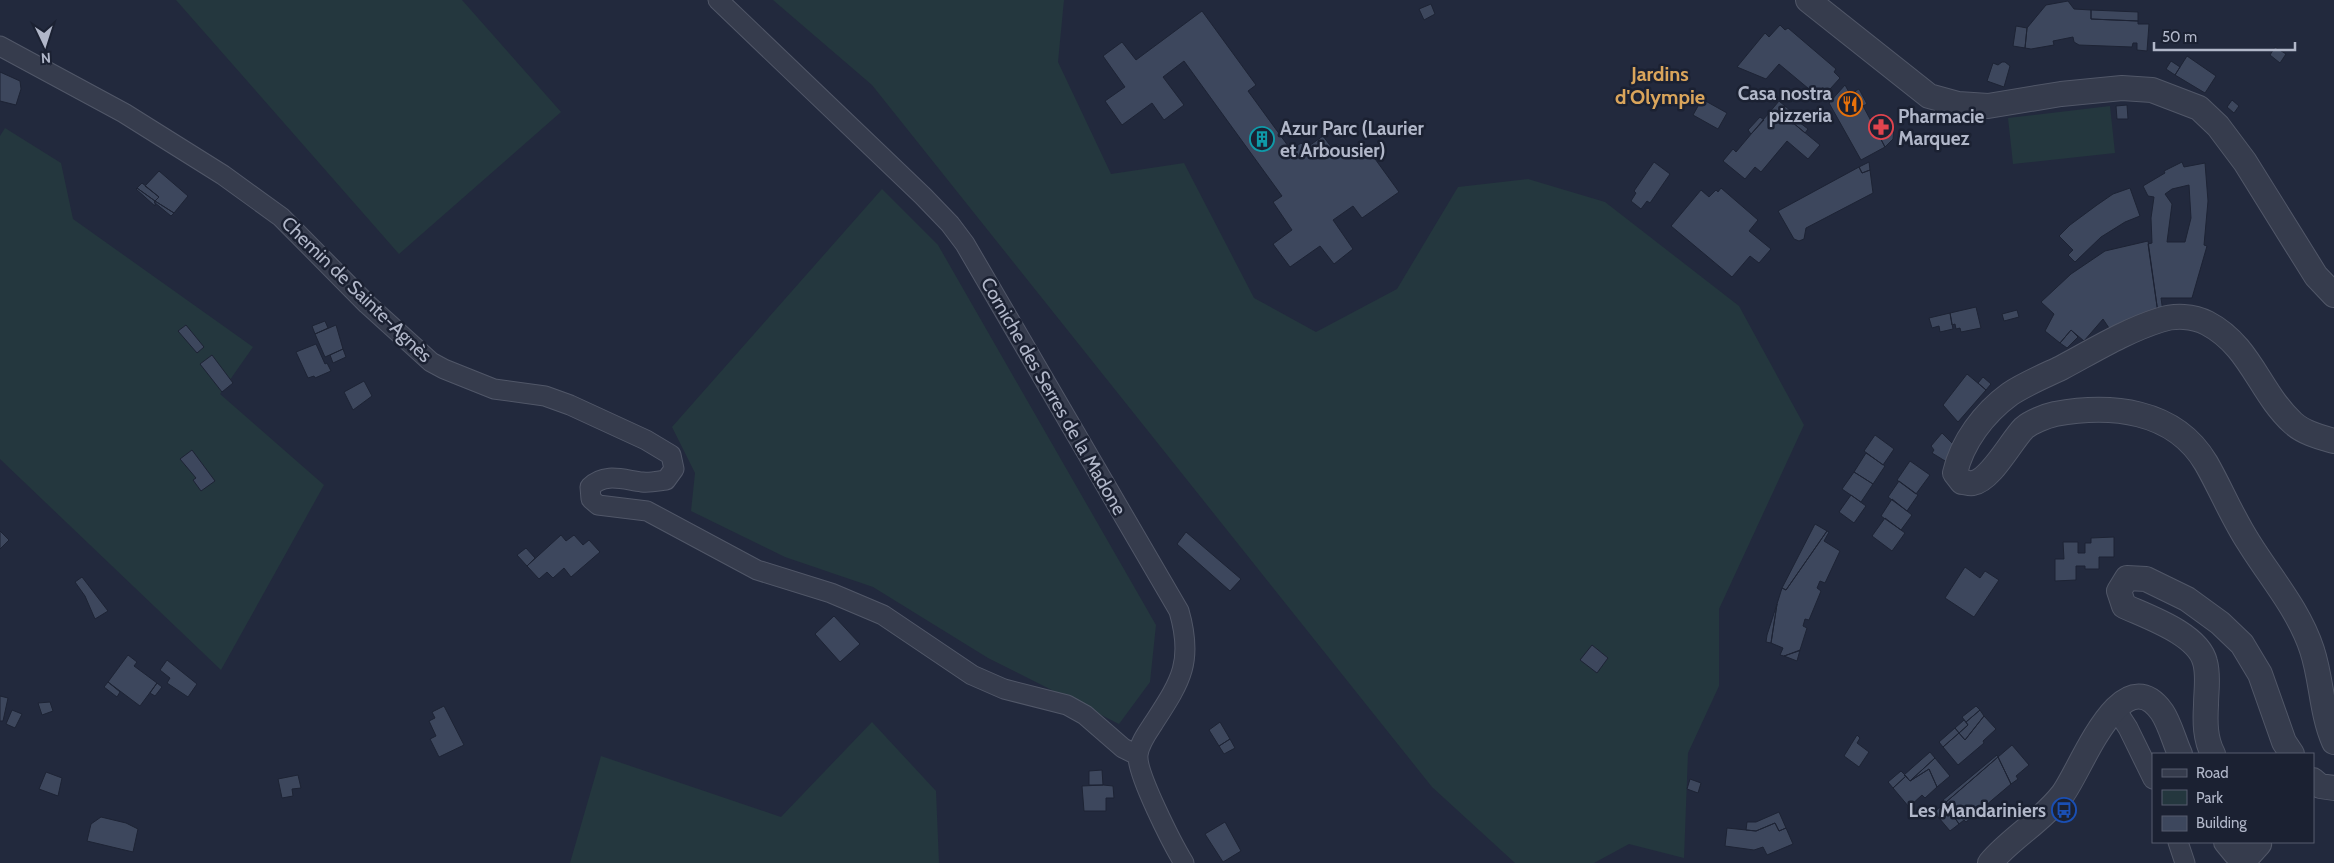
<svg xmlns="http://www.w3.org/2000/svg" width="2334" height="863" viewBox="0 0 2334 863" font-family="Cabin,sans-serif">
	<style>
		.green { fill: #24373e }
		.building { fill: #3d475d; stroke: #1d2334; fill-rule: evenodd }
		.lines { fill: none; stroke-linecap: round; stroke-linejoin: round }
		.minor-casing { stroke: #515768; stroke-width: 21 }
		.tertiary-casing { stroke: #515768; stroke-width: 26 }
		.minor { stroke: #363c4d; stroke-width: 19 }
		.tertiary { stroke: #363c4d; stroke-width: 24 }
		.labels { text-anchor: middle; stroke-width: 5; stroke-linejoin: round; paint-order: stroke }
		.poi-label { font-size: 19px; font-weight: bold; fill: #b1b7c9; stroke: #1b2132; text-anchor: end }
		.street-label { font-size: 19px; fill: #b1b7c9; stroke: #1b2132 }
		.neighbourhood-label { font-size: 20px; font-weight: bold; fill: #daa55b; stroke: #1b2132 }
	</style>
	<rect width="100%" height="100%" fill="#22293d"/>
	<path class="green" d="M176,0H462L561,112L399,254Z
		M773,0H1064L1058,62L1111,174L1184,163L1254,298L1316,332L1397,289L1458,187L1528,179L1605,202L1739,306L1804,425L1719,609V686L1688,753L1684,858L1629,844L1594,863H1515L1432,787L872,85Z
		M2110,106L2115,153L2013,164L2008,118Z
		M5,128L61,163L73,219L253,347L220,394L324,485L221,670L0,459V136Z
		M882,189L938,245L1156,625L1150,682L1119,724L988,658L873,587L785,557L691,511L695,473L672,427Z
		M872,722L936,791L939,863H570L601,756L781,817Z"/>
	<path class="building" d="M2068,1L2074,9L2091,10V19L2138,21V24H2149L2147,51L2137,50V43H2133L2132,47L2079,45L2074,42L2073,37L2053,41L2054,45L2031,49L2025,48L2027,28L2046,5Z
		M1431,4L1435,14L1424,20L1419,9Z
		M2091,10L2138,12V21L2091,19Z
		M1202,11L1256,85L1248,91L1291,150L1301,143L1306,148L1323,136L1332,148L1337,144L1348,147L1353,153L1365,145L1399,192L1362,218L1353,206L1333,220L1353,249L1334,264L1320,246L1290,267L1273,244L1292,230L1273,202L1282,196L1184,61L1163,77L1184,105L1164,120L1152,103L1122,125L1105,101L1125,87L1103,56L1122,42L1136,60Z
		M1780,25L1785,30L1788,28L1836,69L1834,72L1840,78L1821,99L1779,64L1766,79L1737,67L1765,33L1769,37Z
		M2016,26L2027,28L2025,48L2013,46Z
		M2275,47L2286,54L2280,63L2270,55Z
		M2187,56L2216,76L2205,93L2175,75Z
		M2171,61L2180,67L2175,75L2166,69Z
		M2002,62H2005L2010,66L2004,87L1987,81L1993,63L1998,65Z
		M0,72L20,81L21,89L16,105L0,101Z
		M1845,85L1850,94L1855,91L1885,147L1861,160L1829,103Z
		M1859,89L1867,104L1863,106L1855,91Z
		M1702,99L1727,113L1718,129L1693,115Z
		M2232,100L2239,106L2234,113L2227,107Z
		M1779,101L1797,116L1792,122L1820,145L1808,159L1787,141L1761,172L1755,167L1745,179L1723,161L1733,149L1736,152Z
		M2127,105L2128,119H2117L2116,106Z
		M1760,117L1764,120L1751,134L1748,130Z
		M1877,118L1887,120L1894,128L1893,139L1885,147L1871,120Z
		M1795,119L1808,129L1805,133L1792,122Z
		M1654,162L1670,174L1650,203L1647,201L1641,209L1631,201L1636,193L1634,191Z
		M1869,162L1870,170L1862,173L1859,167Z
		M2182,162L2184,167L2205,163L2208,201L2204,245L2207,246L2192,298H2161L2163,312L2158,313L2148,244L2152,243L2151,218L2154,197L2148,196L2143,186L2165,173L2164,171ZM2189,185L2191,218L2185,242H2167L2172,204L2165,194L2172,189Z
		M1859,167L1862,173L1870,170L1873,193L1806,228L1804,239L1799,241L1794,239L1778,211Z
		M159,171L188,196L174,213L155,201L159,197L145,186Z
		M142,183L159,197L155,201L137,188Z
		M137,188L155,201V206L136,189Z
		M1721,188L1758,220L1749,231L1771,249L1759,263L1750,256L1732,277L1671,226L1701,190L1709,197L1716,190L1718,192Z
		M2130,188L2140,216L2125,222L2101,237L2075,262L2068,255L2073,250L2059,236L2070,225L2097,205L2113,194Z
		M155,201L174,213L171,216L154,202Z
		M2148,241L2158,313L2113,334L2103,319L2084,341L2071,330L2060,343L2045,331L2054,314L2041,302L2071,274L2105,251Z
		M1976,307L1981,328L1961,332L1960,328L1956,329L1955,324L1952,325L1950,313Z
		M2017,310L2019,317L2004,321L2002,314Z
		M1950,313L1953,329L1940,332L1939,326L1932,328L1929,318Z
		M325,321L328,328L315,334L312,326Z
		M186,325L204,347L197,353L178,331Z
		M336,325L343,349L325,357L315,334Z
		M2071,330L2078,337L2067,348L2060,343Z
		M316,344L325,364L327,363L331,371L315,378L314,376L308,378L296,352Z
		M343,349L346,357L333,363L330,355Z
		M212,355L233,383L222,392L200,364Z
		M1967,374L1986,390L1958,422L1943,405Z
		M1983,377L1991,384L1986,390L1978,383Z
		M364,381L372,396L353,410L344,392Z
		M1942,433L1954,445L1950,464L1932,453L1934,450L1931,446Z
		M1875,435L1894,449L1883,465L1864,451Z
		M192,450L215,481L201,491L193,480L196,478L180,459Z
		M1866,453L1885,466L1873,484L1854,472Z
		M1910,461L1930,475L1916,494L1897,480Z
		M1854,472L1873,484L1861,502L1842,489Z
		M1899,481L1918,495L1907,511L1888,497Z
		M1851,495L1866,506L1854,523L1839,512Z
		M1892,499L1912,515L1901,530L1881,516Z
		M1885,518L1905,533L1892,551L1872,536Z
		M1815,524L1827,531L1786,590L1782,588Z
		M0,531L9,540L0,549Z
		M1827,531L1829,532L1824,541L1840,551L1825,583L1820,581L1817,588L1821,591L1809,620L1805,619L1803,626L1807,628L1800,650L1784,656L1780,655L1783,648L1771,643L1777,604L1782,588L1786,590Z
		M1186,532L1241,579L1230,591L1177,544Z
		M561,535L566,541L574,535L583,545L589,540L600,552L571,577L564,568L553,578L547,572L539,579L527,566Z
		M2114,537V557H2099V569H2085V566H2076V580L2055,581V559H2064L2063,542H2078V553H2085V543H2091V538Z
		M526,548L535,558L527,566L517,555Z
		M1965,567L1980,578L1985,571L1999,580L1974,617L1945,598Z
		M82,577L108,611L95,619L85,596L75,582Z
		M1777,604L1771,643L1766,642L1767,635Z
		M834,616L860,644L840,662L815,634Z
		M1592,645L1608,658L1597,673L1580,660Z
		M1800,650L1797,661L1784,656L1799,651Z
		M128,655L137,662L134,666L157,683L140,706L108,682Z
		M167,660L197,684L188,697L167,683L170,678L160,670Z
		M108,682L120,692L117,697L104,687Z
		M157,683L162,687L155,696L150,693Z
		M0,696L8,698L3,721H0Z
		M50,702L53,711L42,715L38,703Z
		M444,706L464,745L439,757L430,739L436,736L429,721L435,718L432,712Z
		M1976,706L1980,710L1966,722L1962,717Z
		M12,710L22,714L15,728L6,724Z
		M1980,710L1984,716L1965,740L1959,733L1968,725L1966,722Z
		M1984,716L1996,729L1983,741L1984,743L1958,765L1943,747L1959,733L1965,740Z
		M1964,720L1968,725L1959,733L1955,728Z
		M1220,722L1230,739L1219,746L1209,730Z
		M1955,728L1959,733L1943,747L1939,742Z
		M1857,735L1860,738L1857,743L1869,752L1859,767L1844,756Z
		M1230,739L1235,748L1224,754L1219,746Z
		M2012,745L2029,765L2016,776L2018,779L2011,784L1998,757Z
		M1930,752L1935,758L1910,781L1904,775Z
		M1997,755L1998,757L1945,803L1943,800Z
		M1998,757L2011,784L1966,822L1964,820L1959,824L1945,803Z
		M1935,758L1950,776L1937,787L1929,769L1910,781Z
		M1929,769L1937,787L1925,798L1922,795L1909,807L1893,788L1906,776L1910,781Z
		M1102,770L1103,785H1089V771Z
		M1901,771L1906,776L1893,788L1888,782Z
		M46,772L62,778L58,796L39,789Z
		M298,775L301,788L292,789L293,796L282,798L278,779Z
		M1690,779L1701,783L1698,793L1687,789Z
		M1103,785L1113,786L1114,798H1106V811H1084L1082,786Z
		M1945,803L1959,824L1950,831L1934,812Z
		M1779,812L1786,828L1779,831L1775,823L1756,831L1746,830L1747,822H1756Z
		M101,817L126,823L138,829L133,852L87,841L91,824Z
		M1225,822L1241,851L1223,862L1205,834Z
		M1775,823L1779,831L1786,828L1793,844L1767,855L1763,847L1754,850L1725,846L1727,828L1756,831Z"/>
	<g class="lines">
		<defs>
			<path id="minor" d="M718,0L923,196L950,224L965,244L1179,611C1194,663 1180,682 1153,724C1147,733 1139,744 1138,755C1136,773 1173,845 1184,863
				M0,46L124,113L223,175L281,217L367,304L431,362L444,369L494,389L545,396L570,405L646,440L671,455L674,469L666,480C658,481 650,483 642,482C624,480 605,472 590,487L591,499L598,505L647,511L757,570L831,593L883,615L972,675L1004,689L1067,705L1085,715L1123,748L1137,755
				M2115,708L2128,728L2153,779
				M2178,842L2185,863"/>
			<path id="tertiary" d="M1808,0L1929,96L1958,104L1988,106L2061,94L2122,88L2152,90L2199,108L2218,126L2245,162L2316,276L2334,295
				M2334,441C2320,437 2304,433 2293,423C2259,392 2251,346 2207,323C2193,316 2175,315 2160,320C2125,331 2093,351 2061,368C2044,376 2025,384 2010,394C1984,413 1962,442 1955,473L1962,482C1965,482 1970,484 1973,483C1991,480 2011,441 2024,428C2031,422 2046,416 2055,414C2110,404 2174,409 2206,463C2221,489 2232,517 2249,543C2270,577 2299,610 2312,650C2322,680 2321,712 2334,742
				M2213,754C2205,739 2205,722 2206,705C2206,691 2209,676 2205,662C2198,634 2148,617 2124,606L2119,591L2127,578L2146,579L2187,599L2220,623L2242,644L2260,674L2284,742L2292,754
				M2313,780L2320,786L2334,788
				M2226,842L2235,853L2250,854L2259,844L2258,842
				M1990,863C2011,838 2042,821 2062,795C2080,773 2121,655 2162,712C2170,724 2174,741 2180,754"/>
		</defs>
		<use href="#minor" class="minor-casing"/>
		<use href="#tertiary" class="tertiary-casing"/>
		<use href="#minor" class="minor"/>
		<use href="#tertiary" class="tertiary"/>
	</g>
	<defs>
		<symbol id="restaurant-ring" viewBox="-11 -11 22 22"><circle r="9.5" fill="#1b2132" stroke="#e8710a" stroke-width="1.5"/><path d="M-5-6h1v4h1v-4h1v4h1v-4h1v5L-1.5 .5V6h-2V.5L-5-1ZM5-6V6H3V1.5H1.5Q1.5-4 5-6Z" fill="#e8710a"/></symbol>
		<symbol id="pharmacy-ring" viewBox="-11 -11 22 22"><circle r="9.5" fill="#1b2132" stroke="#e0444e" stroke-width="1.5"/><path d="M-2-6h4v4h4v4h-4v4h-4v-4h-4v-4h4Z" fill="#e0444e"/></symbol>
		<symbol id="building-ring" viewBox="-11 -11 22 22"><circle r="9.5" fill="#1b2132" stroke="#0f9aa8" stroke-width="1.5"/><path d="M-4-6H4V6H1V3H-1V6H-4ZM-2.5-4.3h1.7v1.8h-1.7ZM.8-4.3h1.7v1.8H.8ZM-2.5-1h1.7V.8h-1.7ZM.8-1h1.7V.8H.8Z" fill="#0f9aa8"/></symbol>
		<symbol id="bus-ring" viewBox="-11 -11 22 22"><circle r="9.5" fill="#1b2132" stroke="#1a4fb4" stroke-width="1.5"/><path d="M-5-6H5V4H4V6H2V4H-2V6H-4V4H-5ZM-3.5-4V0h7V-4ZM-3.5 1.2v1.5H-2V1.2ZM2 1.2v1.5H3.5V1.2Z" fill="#1a4fb4"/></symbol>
	</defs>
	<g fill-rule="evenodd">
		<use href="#restaurant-ring" x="1836" y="90" width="28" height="28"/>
		<use href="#pharmacy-ring" x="1867" y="113" width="28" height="28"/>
		<use href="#building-ring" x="1248" y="125" width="28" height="28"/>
		<use href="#bus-ring" x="2050" y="796" width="28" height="28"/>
	</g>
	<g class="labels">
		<g class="poi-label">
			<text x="1832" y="100">Casa nostra<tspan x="1832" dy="22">pizzeria</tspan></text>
			<text x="1898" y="123" text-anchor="start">Pharmacie<tspan x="1898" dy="22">Marquez</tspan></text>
			<text x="1280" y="135" text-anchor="start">Azur Parc (Laurier<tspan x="1280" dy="22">et Arbousier)</tspan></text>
			<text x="2046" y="817">Les Mandariniers</text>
		</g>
		<g class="street-label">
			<text transform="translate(357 289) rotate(44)" y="7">Chemin de Sainte-Agnès</text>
			<text transform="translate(1054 396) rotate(60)" y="7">Corniche des Serres de la Madone</text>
		</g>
		<g class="neighbourhood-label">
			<text x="1660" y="81">Jardins<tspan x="1660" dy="23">d'Olympie</tspan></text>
		</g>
	</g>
	<rect x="2152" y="753" width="162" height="90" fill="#1b2132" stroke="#575d6e"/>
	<rect x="2162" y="769" width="25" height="8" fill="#363c4d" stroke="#575d6e"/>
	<text x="2196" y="778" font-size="15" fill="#b1b7c9">Road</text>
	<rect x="2162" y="790" width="25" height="15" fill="#24373e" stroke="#575d6e"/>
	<text x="2196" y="803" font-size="15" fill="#b1b7c9">Park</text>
	<rect x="2162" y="816" width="25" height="15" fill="#3d475d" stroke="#575d6e"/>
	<text x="2196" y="828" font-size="15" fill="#b1b7c9">Building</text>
	<g transform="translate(45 45) rotate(176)" stroke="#1b2132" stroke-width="4" paint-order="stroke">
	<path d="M0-4L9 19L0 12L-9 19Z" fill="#b1b7c9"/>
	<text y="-8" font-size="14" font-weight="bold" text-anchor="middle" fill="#b1b7c9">N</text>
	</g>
	<path d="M2154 42v8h141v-8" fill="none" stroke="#b1b7c9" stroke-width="2.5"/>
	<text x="2162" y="42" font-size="15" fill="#b1b7c9" stroke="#1b2132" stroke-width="4" paint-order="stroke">50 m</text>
</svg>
